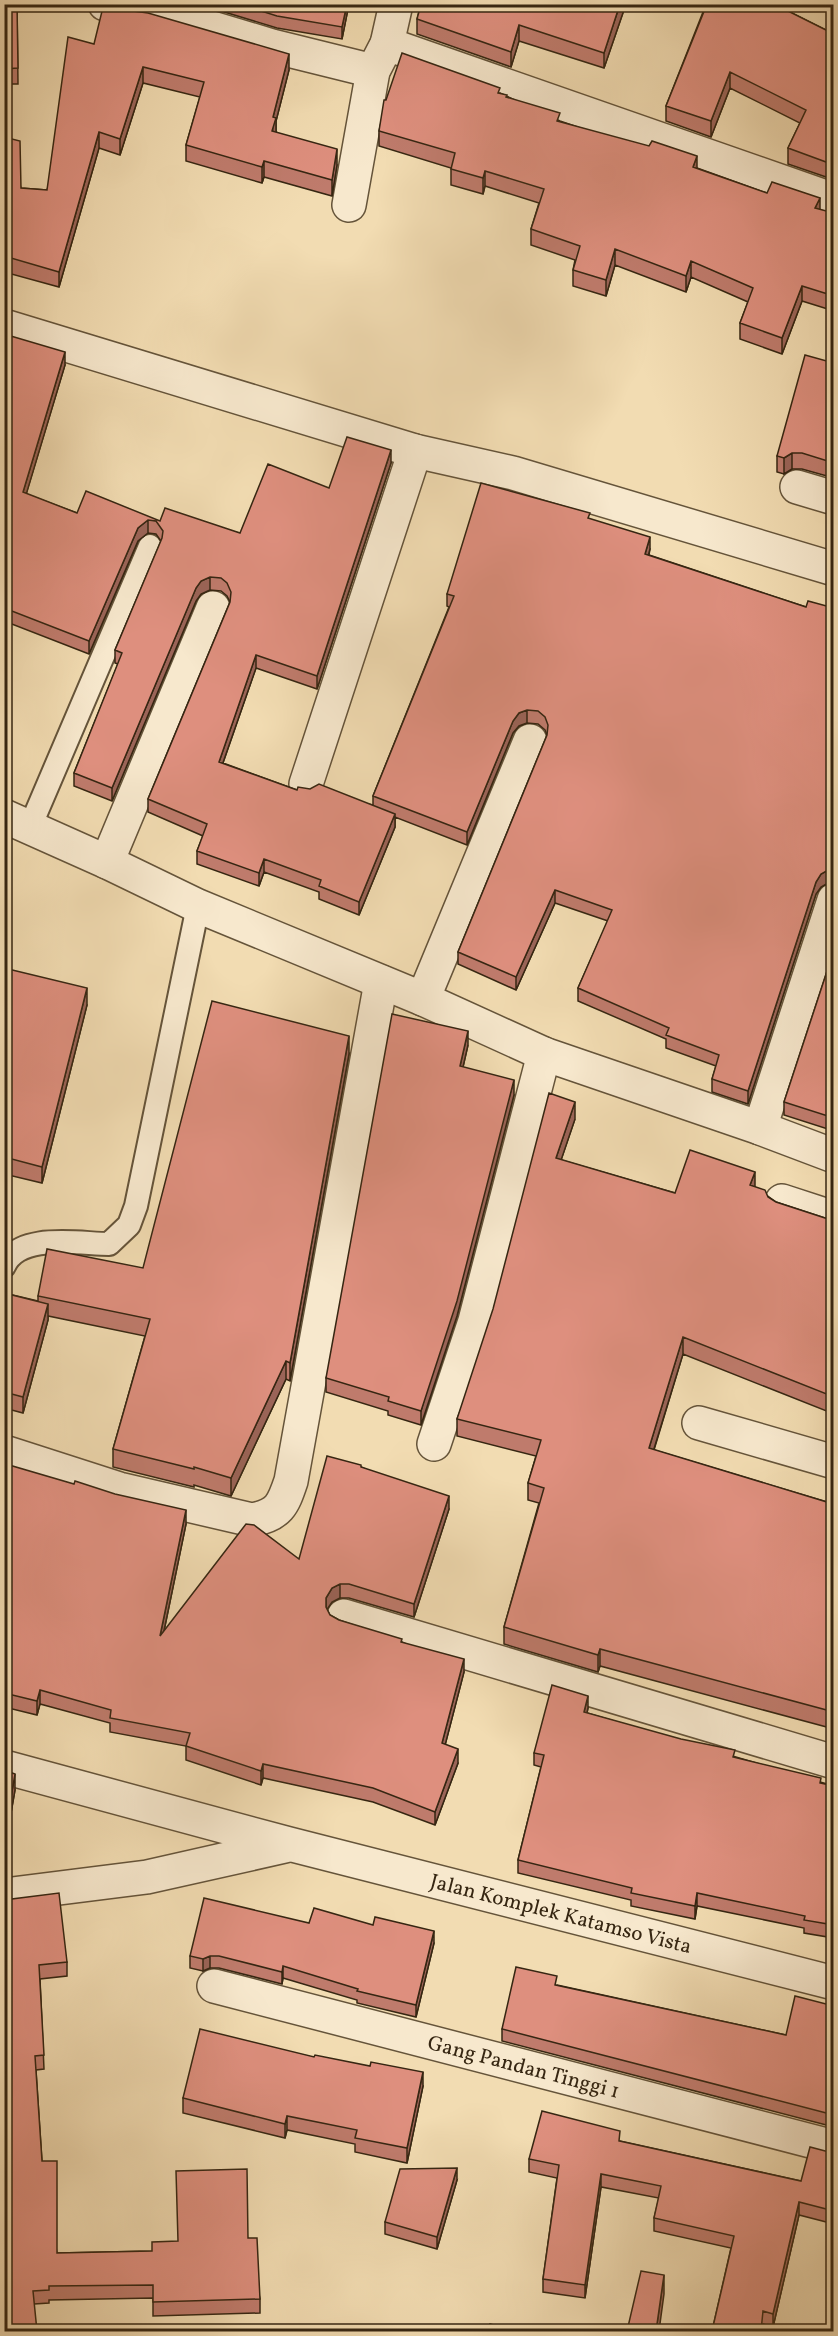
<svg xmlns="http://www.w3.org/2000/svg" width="838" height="2336" viewBox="0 0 838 2336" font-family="Vollkorn,serif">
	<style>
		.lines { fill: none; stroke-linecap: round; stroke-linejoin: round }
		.lane-casing { stroke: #65543a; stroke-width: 26 }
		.street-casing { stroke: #65543a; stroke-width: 36 }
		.lane { stroke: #f7e8cd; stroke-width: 22 }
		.street { stroke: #f7e8cd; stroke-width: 33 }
		.wall { fill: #bf7b6c; stroke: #362612; stroke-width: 1.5 }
		.shaded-wall { fill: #9b6458; stroke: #362612; stroke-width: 1.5 }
		.building { fill: #de8f7e; stroke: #362612; stroke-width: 1.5 }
		.labels { text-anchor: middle; stroke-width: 5; stroke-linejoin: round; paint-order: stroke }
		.street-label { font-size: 21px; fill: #362612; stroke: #f7e8cd }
	</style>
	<rect width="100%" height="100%" fill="#f2dcb2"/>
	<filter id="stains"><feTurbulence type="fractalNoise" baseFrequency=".00333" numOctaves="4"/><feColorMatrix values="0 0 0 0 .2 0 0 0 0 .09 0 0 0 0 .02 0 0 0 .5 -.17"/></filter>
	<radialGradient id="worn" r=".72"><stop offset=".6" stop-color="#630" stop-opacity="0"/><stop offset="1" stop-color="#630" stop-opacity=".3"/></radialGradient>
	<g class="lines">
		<defs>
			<path id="lane" d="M30,827L150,546
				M4,1266C19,1232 79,1244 109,1244L129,1225L136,1206L198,906"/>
			<g id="street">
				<path d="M105,4L152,10L272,46L373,71"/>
				<path d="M387,44L820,195"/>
				<path d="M349,205L373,71L387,44L396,4"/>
				<path d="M4,326L415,451L513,473L834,569"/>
				<path d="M797,487L834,498"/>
				<path d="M306,784L415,451"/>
				<path d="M4,816L107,862L198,906L423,999L544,1054L760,1128L834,1156"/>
				<path d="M107,862L213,608"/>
				<path d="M423,999L530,741"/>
				<path d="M760,1128L834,900"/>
				<path d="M782,1201L834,1218"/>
				<path d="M699,1423L834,1462"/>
				<path d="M434,1444L475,1321L544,1054"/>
				<path d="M4,1452L119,1489L252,1520C279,1515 283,1505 291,1481L381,982"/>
				<path d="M344,1616L834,1762"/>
				<path id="s1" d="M4,1767L289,1844L834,1983"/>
				<path d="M4,1895L147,1877L285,1846"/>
				<path id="s2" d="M214,1986L834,2147"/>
			</g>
		</defs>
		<use href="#lane" class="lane-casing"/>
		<use href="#street" class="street-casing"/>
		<use href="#lane" class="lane"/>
		<use href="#street" class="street"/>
	</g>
	<path class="wall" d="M4,4H17L18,84H4Z
		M198,4H349L342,39L277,28Z
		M421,4H626L604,68L519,41L511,67L417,34V19Z
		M703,4H774L834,34V182L826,177L788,164V148L800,123L730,88L711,137L666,121V106L703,12Z
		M94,44L289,70L276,121V132L337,165L332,196L264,177L262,183L186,161V145L200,97L143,83L120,155L99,148L59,287L4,272V137L21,188L47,190Z
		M500,93L560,121L697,168L767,193L820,210L834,213V311L802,301L782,354L740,339V323L748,302L691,277L686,292L615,265L606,296L573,286V270L575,260L531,245V229L539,203L485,186L483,194L451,185V168L379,146V131L386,100Z
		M4,334L65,365L26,494L77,513L160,521L240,533L329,488L391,463L317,689L256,668L223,763L297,790L373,805V796L449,607L447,606V594L590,519L650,549L649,555L806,607L834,608V882H830L821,887L816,894L748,1104L712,1092V1079L716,1066L666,1048V1039L578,1001V988L608,921L555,903L516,990L458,964V952L547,735L545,730L538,724L527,723L519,726L513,733L467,845L395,817V827L359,915L319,899V892L264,872L259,886L197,864V851L203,836L148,812V799L230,602L227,596L221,591L210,590L201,594L196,601L112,801L74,786V773L118,664L115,663V650L161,541L156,534L148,533L138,541L89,654L4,621Z
		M834,363V478L802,469H792L784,474L777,472V456Z
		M834,950V1131L784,1115V1102Z
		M4,968L87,1005L42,1183L4,1174Z
		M468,1045L463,1067L514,1095L457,1316L421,1425L388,1415V1411L326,1392V1378Z
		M349,1054L290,1381L286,1379L231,1496L194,1485V1487L113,1467V1449L145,1336L48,1316V1320L23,1413L4,1408V1293L38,1301V1296L143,1268Z
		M575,1119L561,1160L675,1193L755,1187L776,1202L828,1219H834V1414L683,1354L654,1450L827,1502H834V1729L600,1666L598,1672L504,1644V1627L539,1503L528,1500V1483L536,1456L457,1436V1419Z
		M361,1467L449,1509L414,1617L349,1598H340L332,1602L327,1609L330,1615L339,1620L402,1642L464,1672L445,1745L458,1763L435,1825L373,1802L263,1778L261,1785L186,1760V1746L110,1732V1723L40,1704L37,1715L4,1707V1469L186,1524L164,1631L299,1559Z
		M588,1708L587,1713L834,1786V1938L804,1933V1928L697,1906L695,1919L631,1906V1900L518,1873V1860L541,1767L534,1765V1753Z
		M4,1770L15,1790L11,1813L4,1812Z
		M4,1900L67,1962V1976L40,1979L44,2069L36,2070L42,2161L57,2253L152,2251L248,2238L260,2299V2313L153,2316V2298L49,2300V2303L34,2304L4,2331Z
		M309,1923L434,1943L416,2017L357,2003V2000L283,1978L282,1984L219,1968H210L203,1971L190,1968V1956Z
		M557,1985L786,2035L834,2006V2127L502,2041V2029Z
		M423,2086L407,2163L355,2152V2144L287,2130L285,2138L183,2113V2098Z
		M620,2141L801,2181L829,2152H834V2224L799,2215L773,2327L763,2324L762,2331H712L731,2248L654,2231V2218L659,2198L601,2187L585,2298L543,2292V2279L557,2178L529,2172V2159Z
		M457,2180L437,2249L385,2234V2222Z"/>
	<path class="shaded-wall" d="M347,4H349L342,39V27Z
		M620,4H626L604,68V53Z
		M519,25V41L511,67V52Z
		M289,54V70L276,121V134L272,147L273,117Z
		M143,67V83L120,155V139Z
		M730,72V88L711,137V121Z
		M99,132V148L59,287V272Z
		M337,149V165L332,196V180Z
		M697,156V172L693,167Z
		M264,161V177L262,183V167Z
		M485,171V186L483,194V178Z
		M820,198V213L815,208Z
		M615,249V265L606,296V280Z
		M691,261V277L686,292V276Z
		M802,286V301L782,354V338Z
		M65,352V365L23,505V492Z
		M391,450V463L317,689V676Z
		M792,453V469L784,474V458Z
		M148,520V533L138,541L89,654V641L138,528Z
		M650,537V549L645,567V554Z
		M210,577V590L201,594L196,601L112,801V788L196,588L201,581Z
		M256,655V668L219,774V762Z
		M527,710V723L519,726L513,733L467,845V832L513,721L519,713Z
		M395,814V827L359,915V902Z
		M264,859V872L259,886V873Z
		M830,869V882L821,887L816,894L748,1104V1091L816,882L821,874Z
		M555,890V903L516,990V977Z
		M87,988V1005L42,1183V1167Z
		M468,1031V1045L460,1080V1066Z
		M349,1036V1054L290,1381V1363Z
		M514,1080V1095L457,1316L421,1425V1411Z
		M575,1102V1119L556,1175V1158Z
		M755,1172V1189L750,1185Z
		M48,1304V1320L23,1413V1397Z
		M683,1337V1354L649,1465V1448Z
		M286,1361V1379L231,1496V1478Z
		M449,1496V1509L414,1617V1604Z
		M186,1510V1524L160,1650V1636Z
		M340,1584V1598L332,1602L326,1611V1598L332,1588Z
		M600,1649V1666L598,1672V1655Z
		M464,1659V1672L442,1757V1743Z
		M40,1690V1704L37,1715V1701Z
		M588,1696V1708L584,1725V1712Z
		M458,1749V1763L435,1825V1812Z
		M263,1764V1778L261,1785V1771Z
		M15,1774V1790L11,1813V1797Z
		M697,1893V1906L695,1919V1906Z
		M434,1931V1943L416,2017V2005Z
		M210,1956V1968L203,1971V1959Z
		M283,1966V1978L282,1984V1972Z
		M423,2072V2086L407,2163V2148Z
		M287,2116V2130L285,2138V2124Z
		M457,2168V2180L437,2249V2237Z
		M601,2174V2187L585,2298V2285Z
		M799,2202V2215L773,2327V2314Z
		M664,2275V2294L659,2331H656Z"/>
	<path class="building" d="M4,4H17L18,68L4,69Z
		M239,4H347L342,27L277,16Z
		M421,4H620L604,53L519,25L511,52L417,19Z
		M707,4H774L834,34V167L826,162L788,148L806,110L730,72L711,121L666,106Z
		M103,7L148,13L289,54L273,117L276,118L272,131L337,149L332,180L264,161L262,167L186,145L204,82L143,67L120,139L99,132L59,272L4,256V137L20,141L21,188L47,190L68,37L94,44Z
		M402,53L500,88L498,93L507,95L506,97L560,113L557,121L649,146L652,141L697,156L693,167L767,193L772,182L820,198L815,208L834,213L833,218H834V296L802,286L782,338L740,323L753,288L691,261L686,276L615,249L606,280L573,270L580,246L531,229L544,189L485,171L483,178L451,169L455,153L379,131L384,100H386Z
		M4,334L65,352L23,492L77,513L86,491L160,521L165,508L240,533L268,464L329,488L347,437L391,450L317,676L256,655L219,762L297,790L298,787L310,789L319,784L395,814L359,902L319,886L321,880L264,859L259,873L197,851L207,824L148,799L230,602L231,592L227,583L221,578L210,577L201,581L196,588L112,788L74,773L122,653L115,650L162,538L163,531L156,521L148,520L138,528L89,641L4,608Z
		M805,355L834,363V463L802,453H792L784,458L777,456Z
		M481,483L590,513L588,518L650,537L645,554L806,607L808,601L834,608V869H830L821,874L816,882L748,1091L712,1079L719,1055L666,1035L669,1028L578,988L612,910L555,890L516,977L458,952L547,735L548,725L545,717L538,711L527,710L519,713L513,721L467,832L373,796L454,596L447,594Z
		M834,950V1118L784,1102Z
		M4,968L87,988L42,1167L4,1157Z
		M212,1001L349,1036L290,1363L286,1361L231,1478L194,1467V1469L113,1449L150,1319L38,1296L47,1249L143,1268Z
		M392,1014L468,1031L460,1066L514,1080L457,1301L421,1411L388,1401L389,1397L326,1378Z
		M549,1093L575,1102L556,1158L675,1193L690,1150L755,1172L750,1185L765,1190L768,1197L776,1202L828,1219H834V1397L683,1337L649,1448L827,1502L828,1500L834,1502V1712L600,1649L598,1655L504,1627L544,1488L528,1483L541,1440L457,1419L493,1309Z
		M4,1293L48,1304L23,1397L4,1392Z
		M327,1456L361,1465V1467L449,1496L414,1604L349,1584H340L332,1588L326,1598V1607L330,1615L339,1620L402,1639L401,1642L464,1659L442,1743L458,1749L435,1812L373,1788L263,1764L261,1771L186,1746L190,1733L110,1718L111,1710L40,1690L37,1701L4,1693V1469L7,1470L9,1465L74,1484L75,1481L115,1494L186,1510L160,1636L246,1524L254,1525L299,1559Z
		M552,1685L588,1696L584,1712L681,1739L735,1750L733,1757L821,1778L820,1783L834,1786V1925L804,1920L805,1916L697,1893L695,1906L631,1893L632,1888L518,1860L544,1755L534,1753Z
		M4,1770L15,1774L11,1797L4,1796Z
		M59,1893L67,1962L39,1965L44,2055L35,2056L42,2161H57V2253L152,2251V2242L178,2241L176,2171L247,2169L248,2238H257L260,2299L153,2302V2285L49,2286V2290L33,2291L37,2331H4V1900Z
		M204,1898L309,1923L314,1908L373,1925L375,1917L434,1931L416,2005L357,1991L358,1989L283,1966L282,1972L219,1956H210L203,1959L190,1956Z
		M516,1967L557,1976L555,1985L786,2035L795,1996L834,2006V2115L502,2029Z
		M200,2029L314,2057L315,2055L370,2066L371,2062L423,2072L407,2148L355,2138L357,2130L287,2116L285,2124L183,2098Z
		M542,2111L620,2131L619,2141L801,2181L810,2147L829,2152H834V2211L799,2202L773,2314L763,2311L761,2331H712L734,2236L654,2218L661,2186L601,2174L585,2285L543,2279L559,2165L529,2159Z
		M457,2168L437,2237L385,2222L400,2169Z
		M641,2271L664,2275L656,2331H627Z
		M490,2324L516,2331H488Z"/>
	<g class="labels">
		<g class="street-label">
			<text dy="7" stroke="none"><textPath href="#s1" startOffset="576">Jalan Komplek Katamso Vista</textPath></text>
			<text dy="7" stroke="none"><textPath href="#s2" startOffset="320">Gang Pandan Tinggi 1</textPath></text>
		</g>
	</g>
	<rect width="838" height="2336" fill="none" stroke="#f2dcb2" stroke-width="24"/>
	<rect x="6" y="6" width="826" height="2324" fill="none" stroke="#362612" stroke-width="3"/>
	<rect x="12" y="12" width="814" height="2312" fill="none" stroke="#362612" stroke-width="1.5"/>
	<rect width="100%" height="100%" filter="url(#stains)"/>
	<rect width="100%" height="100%" fill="url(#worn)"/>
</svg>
